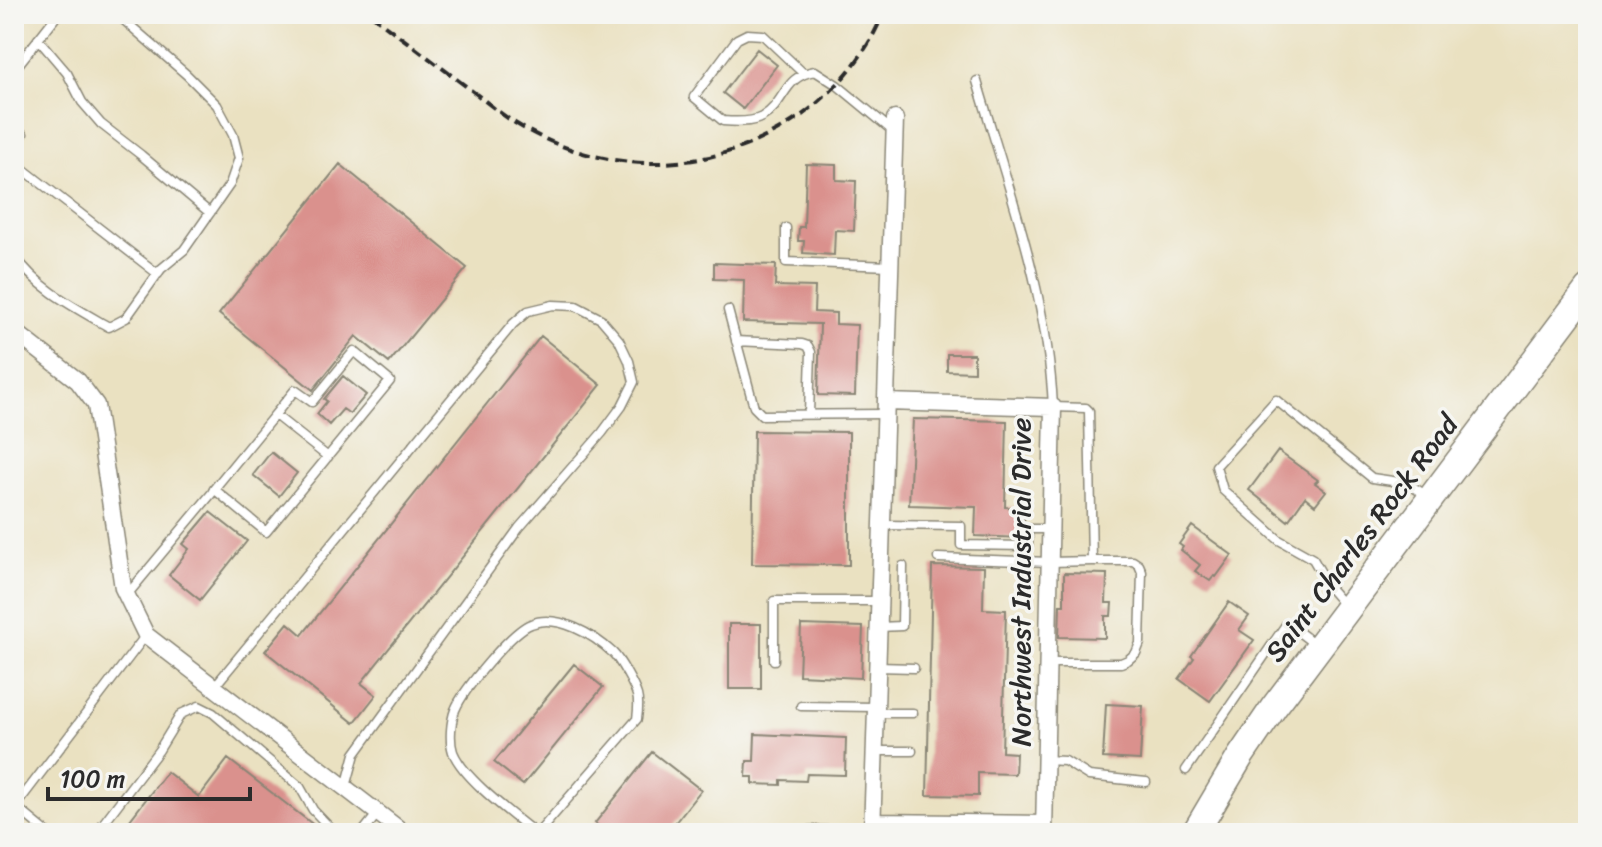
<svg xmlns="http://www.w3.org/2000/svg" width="1602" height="847" viewBox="0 0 1602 847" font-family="Sriracha,sans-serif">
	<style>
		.building { fill: #da918d }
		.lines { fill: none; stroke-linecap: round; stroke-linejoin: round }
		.lane-casing { stroke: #8a8676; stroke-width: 11 }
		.street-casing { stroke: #8a8676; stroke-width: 19 }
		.primary-casing { stroke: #8a8676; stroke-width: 29 }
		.lane { stroke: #fff; stroke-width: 8 }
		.street { stroke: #fff; stroke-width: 16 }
		.primary { stroke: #fff; stroke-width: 26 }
		.rail { stroke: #2b2b2b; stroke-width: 4; stroke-dasharray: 12 6; stroke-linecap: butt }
		.labels { text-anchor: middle; stroke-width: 7; stroke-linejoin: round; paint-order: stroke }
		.street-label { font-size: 28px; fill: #2b2b2b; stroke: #f6f6f2 }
	</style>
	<rect width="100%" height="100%" fill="#f6f6f2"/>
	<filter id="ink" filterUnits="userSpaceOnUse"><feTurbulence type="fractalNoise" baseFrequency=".0125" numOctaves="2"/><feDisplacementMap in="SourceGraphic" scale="16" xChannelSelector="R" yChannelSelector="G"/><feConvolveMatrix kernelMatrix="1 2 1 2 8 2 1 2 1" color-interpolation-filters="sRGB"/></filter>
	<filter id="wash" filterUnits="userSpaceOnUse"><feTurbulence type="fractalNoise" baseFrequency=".006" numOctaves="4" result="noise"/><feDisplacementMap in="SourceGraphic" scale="32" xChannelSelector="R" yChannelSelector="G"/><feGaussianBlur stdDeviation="1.8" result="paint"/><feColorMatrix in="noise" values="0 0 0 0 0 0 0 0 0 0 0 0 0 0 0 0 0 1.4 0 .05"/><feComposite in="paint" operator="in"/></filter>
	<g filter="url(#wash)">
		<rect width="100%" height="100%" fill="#eae1c1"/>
		<g id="blocks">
			<path class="building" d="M757,49L777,65L743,109L723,93Z
				M340,164L467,268L389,363L356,336L313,390L219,314Z
				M806,164L836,165V180L856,181L854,231L835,230L834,255L803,253L804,241H798L799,227H804Z
				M714,263L776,265L775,286L815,287L814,312L836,313V324L857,325L855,396L818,395L820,324L743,322L744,280L714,279Z
				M541,336L601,385L361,683L376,695L354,723L265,651L288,623L302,635Z
				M947,354H974V372L947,371Z
				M343,376L366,395L350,414L343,409L329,425L317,414L327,401L324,399Z
				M913,419L1007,421L1005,507L1025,508L1024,523L1021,528V538L975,536L976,507L909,505Z
				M754,431L849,432V565L752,564Z
				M1278,451L1318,480L1315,483L1326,491L1315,505L1305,497L1288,521L1249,490Z
				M271,452L297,473L279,496L253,475Z
				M210,512L247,541L200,600L169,575L189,549L183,544Z
				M1192,526L1232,555L1216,577L1214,576L1210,581L1195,571L1200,565L1181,550L1183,547L1179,544Z
				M932,566L984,567L983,609L1006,610L1002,752L1016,753L1015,774L978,773V796L927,795Z
				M1064,573L1107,574L1106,603H1112L1111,616H1105V638L1059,637L1060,605H1064Z
				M1229,602L1249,616L1239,630L1254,640L1210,701L1179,679L1194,658L1191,656Z
				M729,624H761V689H729Z
				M801,625L863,627L861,678L799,675Z
				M574,664L603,687L523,785L494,762Z
				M1106,704L1143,706L1140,760L1103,758Z
				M755,734L846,738L845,775L807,774L806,781L781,780V785L753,784V777H746L747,761H754Z
				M652,752L701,790L667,833H607L595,823Z
				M228,759L324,833H120L167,772L199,797Z"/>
		</g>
	</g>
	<g filter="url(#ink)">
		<use href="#blocks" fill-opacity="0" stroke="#8a8676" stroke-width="2"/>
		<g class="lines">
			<defs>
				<path id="lane" d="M38,39L67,73L82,102L101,124L141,155L210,213
					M14,70L58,14
					M803,73L763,35L747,34L737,39L694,97L723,121C735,122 751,123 762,117C786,103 783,76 815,71L837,85L894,132
					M977,81C1008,187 1048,295 1053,407L1086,408L1089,411L1092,561H1133L1139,565L1142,572L1140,643L1136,653L1128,660L1121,663H1048
					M14,127L23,134L14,148
					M14,162L158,274
					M786,228V262L890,266
					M14,255C38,289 74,307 109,327L126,318L161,269L184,250L230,184L239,158L233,135L217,105L187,75L117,14
					M728,310L754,407L762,415L885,414
					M736,341L802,344L808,346L811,352L809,414
					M275,415L328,457
					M883,525L961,526V545L1028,546V529H1050
					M938,558L1050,562L1092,561
					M127,595L212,493L214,489L295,390L312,402L354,351L390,381L266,532L214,489
					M1344,605L1331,590L1313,559L1279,540L1223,490L1216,466L1276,400L1372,478L1406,483L1426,495
					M879,627L902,626L903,566
					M774,660V601H879
					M877,667L914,668
					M214,687L513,324L528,311L553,305L576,306L601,319L619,340L629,361L634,382L622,406L602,433L519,528L355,754L346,787
					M801,706L876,707
					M876,713H913
					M875,751H912
					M1045,760L1065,761L1089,776L1146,782
					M1186,770L1287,623L1316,645
					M15,806L48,833
					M14,808L146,635
					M96,833L159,750L181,714L199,706L213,713L300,787L313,810L335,833
					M362,833L378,813
					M535,833C513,815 463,778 453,752C449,740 451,721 455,710C463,690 512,631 531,624C557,613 594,635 613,653C620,660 634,685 637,695C639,702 638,712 637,719L538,833
					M803,833L810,830L872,831"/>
				<path id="street" d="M14,331L78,381L96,405L123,588L146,635L404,833
					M886,402L1053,407L1044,833
					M873,822L1044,824
					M872,833L895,119"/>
				<path id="primary" d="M1195,833L1240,757L1274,707L1588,289"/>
			</defs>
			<use href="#lane" class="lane-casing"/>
			<use href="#street" class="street-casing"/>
			<use href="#primary" class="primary-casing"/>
			<use href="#lane" class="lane"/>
			<use href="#street" class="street"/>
			<use href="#primary" class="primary"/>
			<path class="rail" d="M370,14C402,38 434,62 467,87C483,99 498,112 515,123C593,171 688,177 769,135C819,110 862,66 883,14"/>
		</g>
	</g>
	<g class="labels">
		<g class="street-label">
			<text transform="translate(1361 538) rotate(-53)" y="10">Saint Charles Rock Road</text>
			<text transform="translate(1020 582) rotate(-90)" y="10">Northwest Industrial Drive</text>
		</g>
	</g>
	<rect width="1602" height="847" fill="none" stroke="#f6f6f2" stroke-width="48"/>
	<path d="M48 787v12h202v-12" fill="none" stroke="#2b2b2b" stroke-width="4"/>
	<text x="60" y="787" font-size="24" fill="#2b2b2b" stroke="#f6f6f2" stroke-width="6" paint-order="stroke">100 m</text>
</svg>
